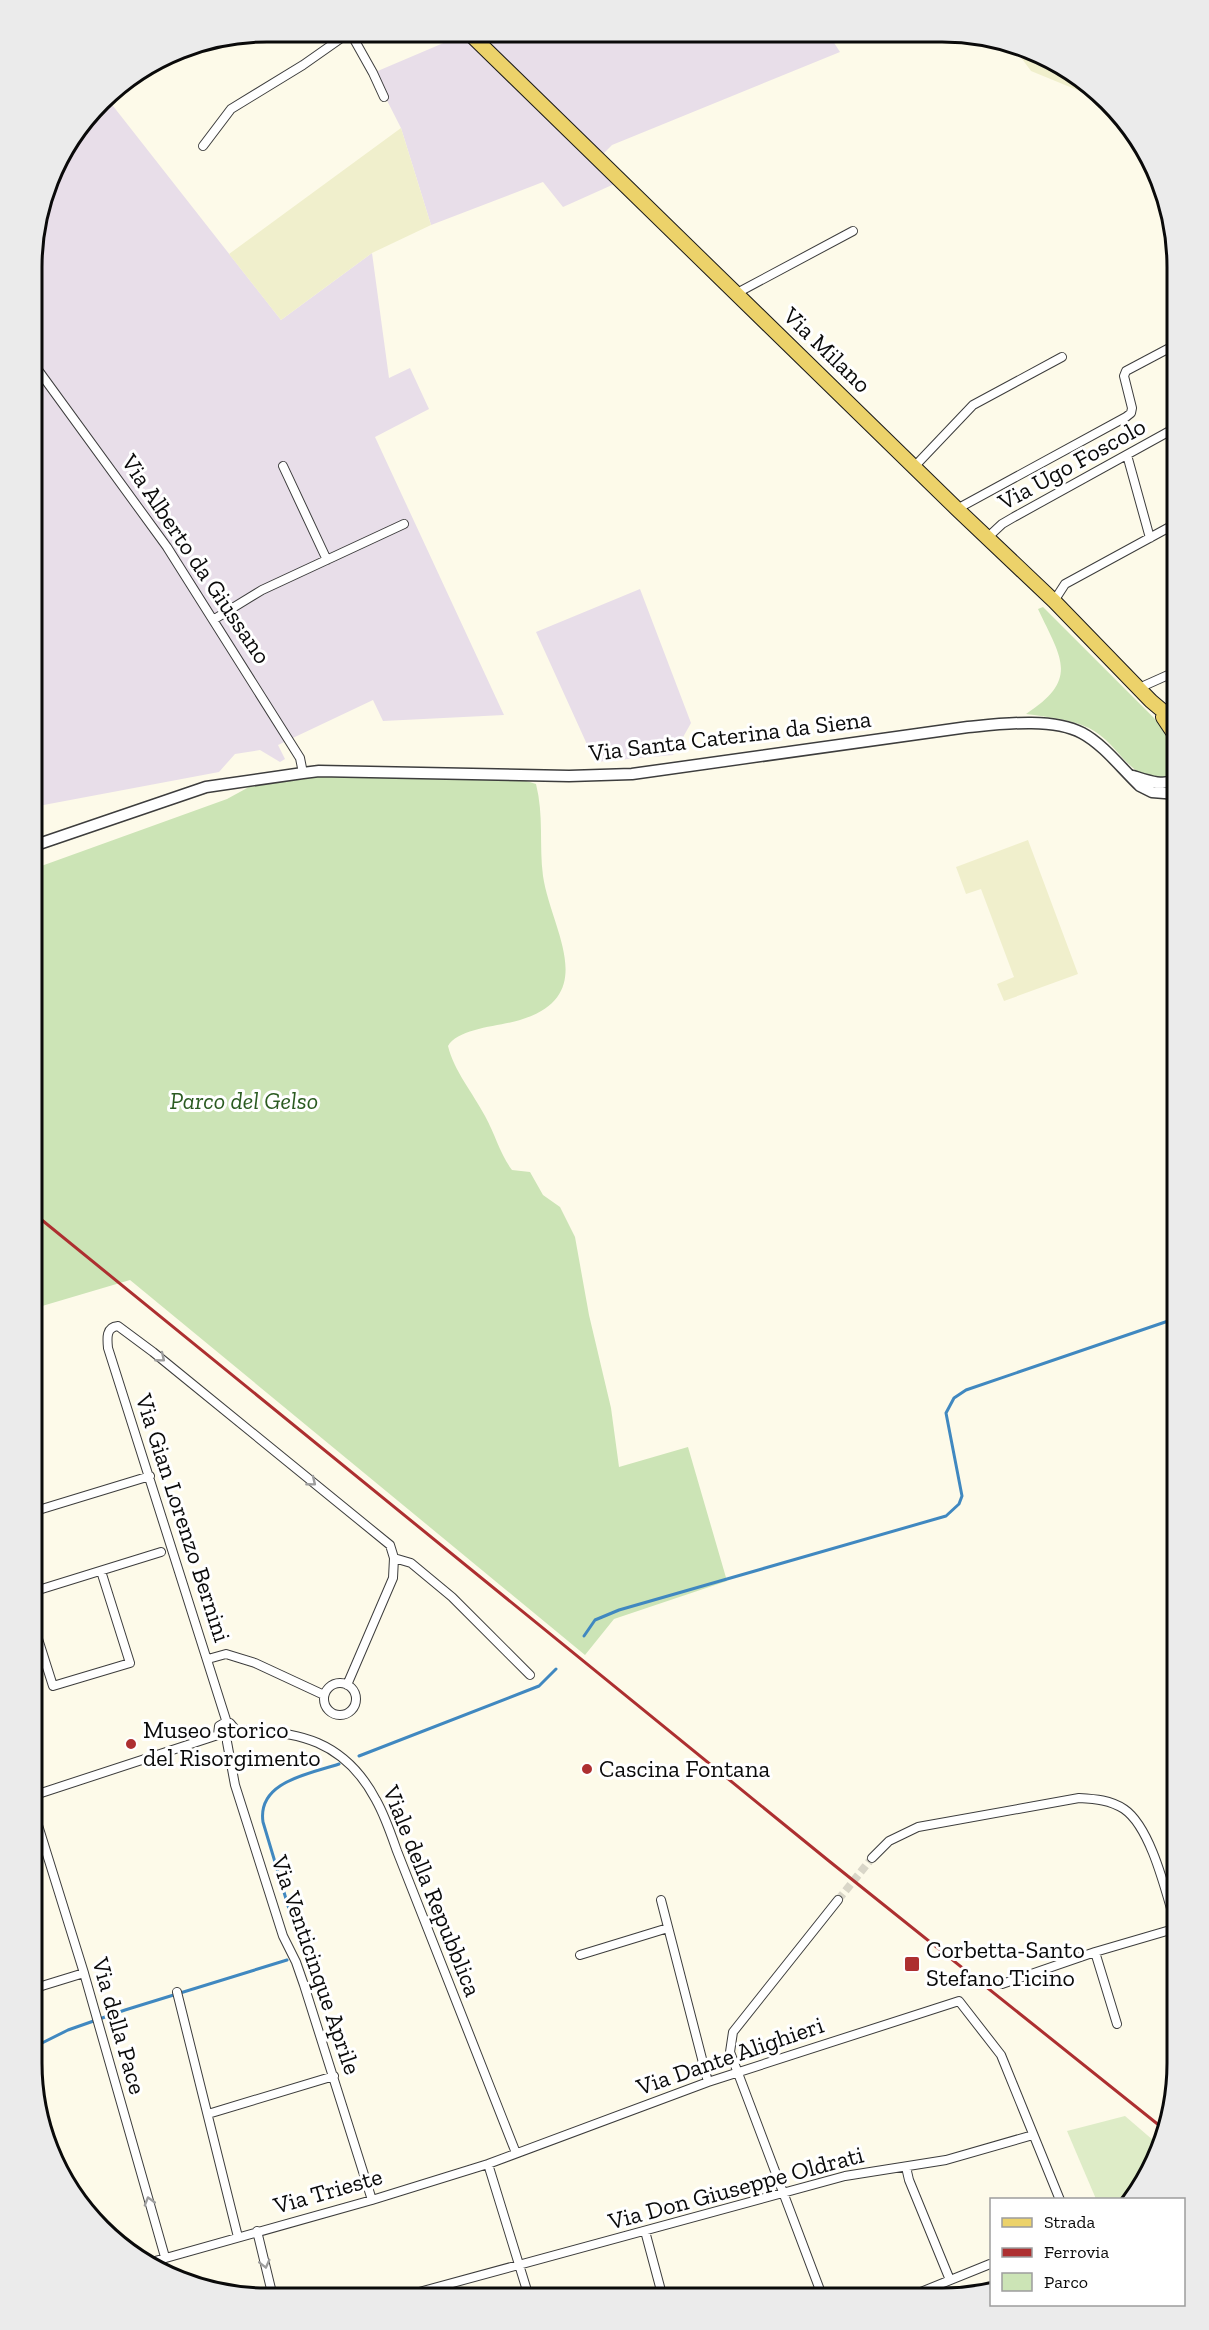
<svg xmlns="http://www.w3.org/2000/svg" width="1209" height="2330" viewBox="0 0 1209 2330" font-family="'Zilla Slab',serif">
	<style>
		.industrial { fill: #e8dee9 }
		.farmland { fill: #f0efcc }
		.green { fill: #cce4b6 }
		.pitch { fill: #deecc7 }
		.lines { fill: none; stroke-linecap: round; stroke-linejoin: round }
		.stream { stroke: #4088c0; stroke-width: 3 }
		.minor-tunnel { stroke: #d9d6c8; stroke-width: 8; stroke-dasharray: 8 4; stroke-linecap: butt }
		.minor-casing { stroke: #3d3d3d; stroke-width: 10 }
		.tertiary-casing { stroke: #3d3d3d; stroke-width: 13 }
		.primary-casing { stroke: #1b1b1b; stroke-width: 16 }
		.minor { stroke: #fff; stroke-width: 8 }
		.tertiary { stroke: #fff; stroke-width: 10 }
		.primary { stroke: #ecd26a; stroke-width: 14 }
		.rail { stroke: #ad2f30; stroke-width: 3 }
		.oneway { stroke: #9d9d9d }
		.poi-dot { fill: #ad2f30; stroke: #fff; stroke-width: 2 }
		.labels { text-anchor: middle; stroke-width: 6; stroke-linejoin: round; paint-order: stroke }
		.street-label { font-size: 24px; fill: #0a0a0a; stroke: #fff }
		.park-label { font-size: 24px; font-style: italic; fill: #2b5b21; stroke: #fff }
		.poi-label { font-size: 24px; fill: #0a0a0a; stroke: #fff; text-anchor: start }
		.rim { fill: none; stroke: #0a0a0a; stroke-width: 3 }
	</style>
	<rect width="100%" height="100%" fill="#fdfae9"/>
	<path class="industrial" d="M467,33L829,35L840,52L612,145L598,159L621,181L563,207L543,182L431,225L401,128L373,73Z
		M106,97L281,320L372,253L389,378L410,368L429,409L375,437L504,715L383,721L373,700L278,745L285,759L280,762L260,750L235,754L219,772L33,807V237L56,163Z
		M640,589L691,723L673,755L595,762L536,632Z"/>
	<path class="farmland" d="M1011,44L1046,56L1098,90L1109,103L1031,71Z
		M401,128L431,225L372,253L281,320L229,254Z
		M1028,840L1078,974L1004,1001L997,984L1014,977L981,889L966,894L956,867Z"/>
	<path class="green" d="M1043,607L1154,718L1177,747V775C1131,791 1122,744 1089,728C1070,719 1048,717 1026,714C1080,679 1061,658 1038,609Z
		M325,776L523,780L536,784C544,816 539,845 543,876C551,930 601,995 520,1020C501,1026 458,1028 448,1046C454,1071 473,1093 485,1116C495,1134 500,1154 512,1170L530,1172L543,1195L560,1207L575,1237L589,1315L611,1408L619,1467L688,1447L727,1581L614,1619L585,1655L130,1280L32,1309L33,869L227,799L249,787Z"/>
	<path class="pitch" d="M1125,2116L1161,2147L1160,2153L1133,2199H1096L1067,2131Z"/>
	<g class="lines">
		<path class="stream" d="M584,1636L595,1620L619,1610L946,1516L959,1504L962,1496L946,1413L954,1398L966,1390L1177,1318
			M359,1756L539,1686L556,1669
			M298,1939L263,1822C257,1781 310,1774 339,1764
			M32,2048L68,2030L125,2010L287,1960"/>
		<path class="minor-tunnel" d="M838,1900L872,1858"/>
		<defs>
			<path id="minor" d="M350,32L373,73L384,97
				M203,146L231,109L303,65L350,32
				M737,293L853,231
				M33,363L167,547L300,758L303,773
				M1127,455L1150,538
				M283,466L327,560
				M914,467L973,405L1062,357
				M957,509L1126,417L1131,413L1132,408L1124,376L1126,371L1177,344
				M987,538L1002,524L1014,517L1177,427
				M1054,601L1065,584L1177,523
				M213,620L262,590L404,524
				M1139,688L1177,671
				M32,1512L150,1476
				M394,1558L411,1563L452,1597L530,1675
				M32,1592L161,1552
				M32,1620L53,1686L130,1663L101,1571
				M208,1659L226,1654L255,1663L324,1695
				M324 1699a16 16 0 1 1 32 0a16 16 0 1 1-32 0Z
				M227,1723L108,1348C107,1338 106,1327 118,1326L153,1352L390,1545L394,1558L393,1578L347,1685
				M236,1730C298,1730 345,1741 376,1800C385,1816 391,1834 397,1851L516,2153
				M218,1735L219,1726L224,1723H230L236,1730
				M227,1742L235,1785L283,1936L296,1962L304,1985L372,2200
				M32,1796L218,1735
				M32,1806L84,1973L165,2257
				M872,1858L889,1841L918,1827L1079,1798C1096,1799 1110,1800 1124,1809C1152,1828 1167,1897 1177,1929
				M661,1900L708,2082
				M1095,1952L1117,2024
				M580,1955L668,1928
				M1002,1984L1095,1952L1177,1928
				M32,1989L84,1973
				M177,1992L238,2237
				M208,2114L334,2076
				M488,2164L529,2297
				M906,2167L909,2180L950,2280
				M257,2231L273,2297
				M645,2231L663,2298
				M148,2263L372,2200L488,2164L708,2082L959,2001L1001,2055L1060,2200
				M401,2297L845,2176L946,2160L1033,2135
				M823,2298L730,2052L733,2032L838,1900
				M906,2298L990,2264"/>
			<path id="tertiary" d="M1133,776C1149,781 1162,786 1177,780
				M33,846L206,787L303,773L319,771L569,776L632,774L968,727C1000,724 1053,717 1082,733C1103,744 1123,770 1140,786L1152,792L1177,794"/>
			<path id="primary" d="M469,33L957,509L1054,601L1151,701L1177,723
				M1163,717L1177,738"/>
		</defs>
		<use href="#minor" class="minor-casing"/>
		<use href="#tertiary" class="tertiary-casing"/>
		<use href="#primary" class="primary-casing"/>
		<use href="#minor" class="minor"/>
		<use href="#tertiary" class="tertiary"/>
		<use href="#primary" class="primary"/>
		<path class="rail" d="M32,1212L829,1861L1165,2130"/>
	</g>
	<defs><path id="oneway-chevron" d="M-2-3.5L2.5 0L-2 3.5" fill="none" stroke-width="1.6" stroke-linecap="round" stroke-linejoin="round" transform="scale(1.5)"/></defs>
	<g class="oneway">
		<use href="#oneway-chevron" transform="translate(161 1358) rotate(39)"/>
		<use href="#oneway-chevron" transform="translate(312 1482) rotate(39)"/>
		<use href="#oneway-chevron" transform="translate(149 2201) rotate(-106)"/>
		<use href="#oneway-chevron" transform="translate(265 2264) rotate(76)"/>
	</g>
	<g class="poi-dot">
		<circle cx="131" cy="1744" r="6"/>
		<circle cx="587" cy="1769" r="6"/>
		<rect x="904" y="1956" width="16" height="16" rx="3"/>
	</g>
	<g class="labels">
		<g class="street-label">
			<text transform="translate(827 350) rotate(44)" y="8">Via Milano</text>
			<text transform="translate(1072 464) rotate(-29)" y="8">Via Ugo Foscolo</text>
			<text transform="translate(196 559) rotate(56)" y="8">Via Alberto da Giussano</text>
			<text transform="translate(730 736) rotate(-7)" y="8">Via Santa Caterina da Siena</text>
			<text transform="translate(183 1518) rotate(72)" y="8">Via Gian Lorenzo Bernini</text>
			<text transform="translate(432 1891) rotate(68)" y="8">Viale della Repubblica</text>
			<text transform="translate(316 1965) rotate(71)" y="8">Via Venticinque Aprile</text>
			<text transform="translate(119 2026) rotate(74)" y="8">Via della Pace</text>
			<text transform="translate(730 2056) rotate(-19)" y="8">Via Dante Alighieri</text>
			<text transform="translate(736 2188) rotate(-15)" y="8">Via Don Giuseppe Oldrati</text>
			<text transform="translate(328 2191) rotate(-16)" y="8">Via Trieste</text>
		</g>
		<g class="park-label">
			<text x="244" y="1109">Parco del Gelso</text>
		</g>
		<g class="poi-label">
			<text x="143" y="1738">Museo storico<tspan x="143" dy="28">del Risorgimento</tspan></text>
			<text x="599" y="1777">Cascina Fontana</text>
			<text x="926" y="1958">Corbetta-Santo<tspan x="926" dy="28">Stefano Ticino</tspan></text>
		</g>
	</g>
	<path d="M0 0H1209V2330H0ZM267 42H942A225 225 0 0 1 1167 267V2063A225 225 0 0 1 942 2288H267A225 225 0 0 1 42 2063V267A225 225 0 0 1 267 42Z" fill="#ebebeb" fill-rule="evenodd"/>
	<path class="rim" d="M267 42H942A225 225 0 0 1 1167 267V2063A225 225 0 0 1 942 2288H267A225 225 0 0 1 42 2063V267A225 225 0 0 1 267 42Z"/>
	<rect x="990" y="2198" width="195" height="108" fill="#ffffff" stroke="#9d9d9d" stroke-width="1.5"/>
	<rect x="1002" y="2218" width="30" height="9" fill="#ecd26a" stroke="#9d9d9d" stroke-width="1.5"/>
	<text x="1044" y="2228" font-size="18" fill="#0a0a0a">Strada</text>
	<rect x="1002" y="2248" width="30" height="9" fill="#ad2f30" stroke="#9d9d9d" stroke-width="1.5"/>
	<text x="1044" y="2258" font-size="18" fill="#0a0a0a">Ferrovia</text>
	<rect x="1002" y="2273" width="30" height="18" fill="#cce4b6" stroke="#9d9d9d" stroke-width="1.5"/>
	<text x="1044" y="2288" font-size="18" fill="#0a0a0a">Parco</text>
</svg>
